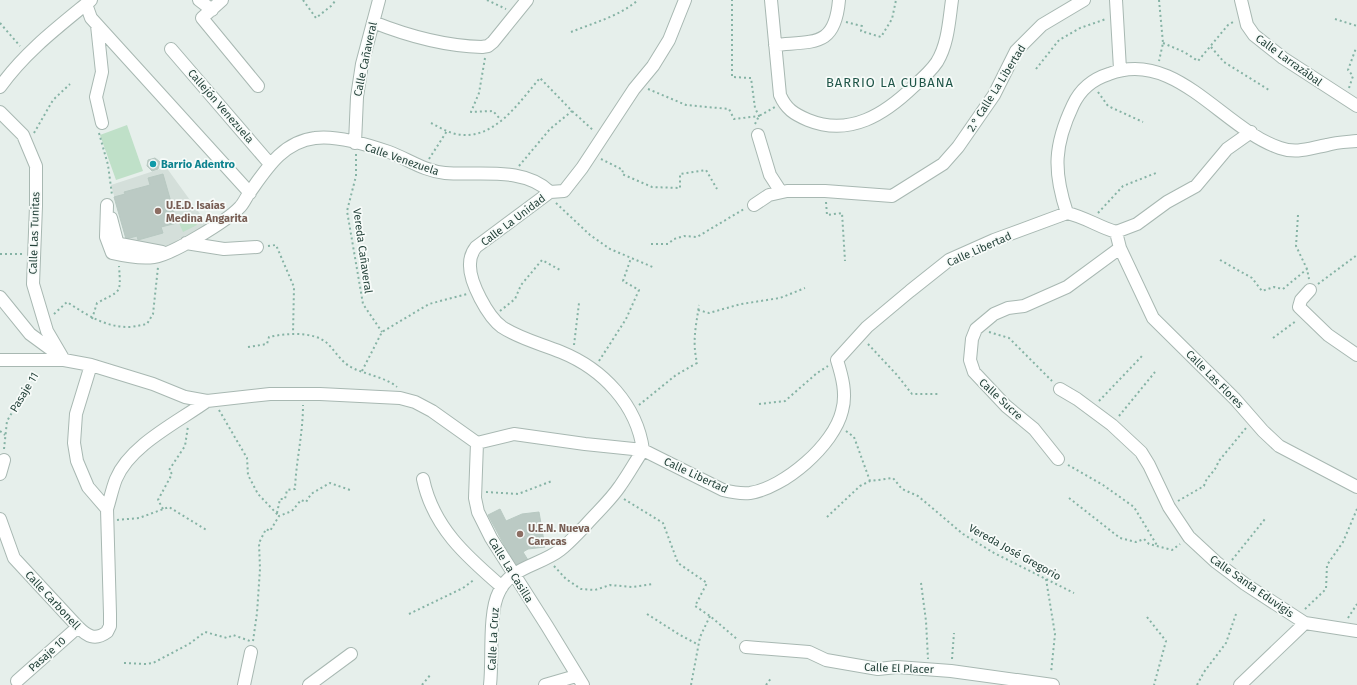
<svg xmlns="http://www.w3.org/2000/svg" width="1357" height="685" viewBox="0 0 1357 685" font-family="'Fira Sans',sans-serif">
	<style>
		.built { fill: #d4dfda }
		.green { fill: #bfe0c8 }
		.building { fill: #bbcac4; stroke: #b8c9c2 }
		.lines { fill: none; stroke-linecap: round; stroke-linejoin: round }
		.minor-casing { stroke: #a8b8b2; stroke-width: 14 }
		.tertiary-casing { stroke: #a8b8b2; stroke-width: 14 }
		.path { stroke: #86b3a5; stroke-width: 2; stroke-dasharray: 2 3; stroke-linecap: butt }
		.minor { stroke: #fff; stroke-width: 12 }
		.tertiary { stroke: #fff; stroke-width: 12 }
		.culture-dot { fill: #0f9aa8; stroke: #f7fbf9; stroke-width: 1.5 }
		.education-dot { fill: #8d6e63; stroke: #f7fbf9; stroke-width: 1.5 }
		.labels { text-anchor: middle; stroke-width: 3.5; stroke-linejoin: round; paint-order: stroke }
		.street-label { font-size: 11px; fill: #24423a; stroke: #f7fbf9 }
		.culture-label { font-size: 11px; font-weight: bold; fill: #0d838f; stroke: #f7fbf9; text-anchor: start }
		.education-label { font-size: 11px; font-weight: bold; fill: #785e54; stroke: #f7fbf9; text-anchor: start }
		.quarter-label { font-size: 13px; letter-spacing: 1px; fill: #1f5548; stroke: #f7fbf9 }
	</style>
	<rect width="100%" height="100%" fill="#e6efeb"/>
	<path class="built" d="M166,167L208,225L179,239L165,249L126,239L111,185Z"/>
	<path class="green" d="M127,125L143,171L116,180L100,135Z
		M193,216L197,225L183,232L179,223Z"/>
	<path class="building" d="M155,158L160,162L158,169L152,171L147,166L148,160Z
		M163,174L177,223L161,227L163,233L138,240L137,236L126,239L114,197L125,194L124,192L150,185L148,178Z
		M500,509L506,521L522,514L539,512L545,547L528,549L523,552L528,560L516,567L488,515Z"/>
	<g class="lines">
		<defs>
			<path id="minor" d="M199,0L212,10
				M222,0L202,18L258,86
				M771,0L780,95C786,109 794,114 808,120C850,137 885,114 914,86C922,79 931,71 937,62C948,44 949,21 952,0
				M1116,0L1120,69
				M86,4L91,18L250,193
				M373,22C408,36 443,46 482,47L488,46L493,42L527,0
				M97,25L102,72L96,97L102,123
				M775,45C815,41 835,47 839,0
				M171,49L270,164
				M0,87C25,52 58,27 91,0
				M0,112L23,135L36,166V206L33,284L47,331L64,360
				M758,135L770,175L781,192
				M355,143L357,97L362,64L379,0
				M107,205L106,237L112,253C125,256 140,259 154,257C171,255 227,221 240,207C244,203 246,197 250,192C267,168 283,142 315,138C335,135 369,145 389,152C408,159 424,171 445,173C479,176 523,166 550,192
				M754,205L769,195L787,191H825L892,196L943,164L958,147L994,95L1016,51L1042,25L1084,0
				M111,218L117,241L120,244L162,252
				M1116,232C1099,227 1085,217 1067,213C1053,171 1054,145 1073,105C1080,90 1093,79 1109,74C1175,48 1223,129 1280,148C1297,154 1310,148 1327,145C1337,142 1347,142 1357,141
				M1116,232L1120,248L1153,318L1235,399L1263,431L1279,446L1357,487
				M1116,232L1137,224L1167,202L1196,186L1227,149L1251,132
				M186,243L224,249L257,247
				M1310,290L1301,300L1299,307L1328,335L1357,355
				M0,297L30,334L60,356
				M0,360H64L91,365L153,384L185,397L207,401L270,394H320L400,398L415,402L432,411L477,443
				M1060,389L1077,399L1112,425L1141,452L1149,465L1169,507L1189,537L1216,562L1245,584L1305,623L1357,631
				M477,443L514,434L585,444L643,450L723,490C731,492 740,494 750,493C784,488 834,445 842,411C847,394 842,376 837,360L867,327L910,291L949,260L994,240L1067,213
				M477,443L475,498L478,512L491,538L547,626L583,685
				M643,450C637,405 603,369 561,352C542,344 520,339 502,327C488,317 469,282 470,264C470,257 472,252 476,247L550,192L564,191L582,168L634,89L653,66L669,40L685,0
				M1058,459L1034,429L1006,406L974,372L970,360L972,339L976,329L994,314L1008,308L1024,306L1067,287L1120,248
				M0,474L4,460
				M423,479C433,527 466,556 502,587
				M107,509C110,500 112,489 116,479C130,445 178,422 207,401
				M0,519L14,558L78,627C87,636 95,641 107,632L110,626V614L107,509L88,487L77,461L74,443L76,414L91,365
				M746,647L809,652L826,660L878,669L897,667L951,671L1053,685
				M17,681L78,627
				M244,685L251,652
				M309,685L351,654
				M490,685C493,660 488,613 499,592C510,567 541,565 560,550C569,543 576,535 584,527C596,513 610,501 620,486C628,475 635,462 643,450
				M545,685L576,676
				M1240,685L1305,623"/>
			<path id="tertiary" d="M1241,0L1247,25L1254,35L1283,58L1357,106"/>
		</defs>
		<use href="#minor" class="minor-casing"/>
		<use href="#tertiary" class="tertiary-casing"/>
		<path class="path" d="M303,0L316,18L331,6L336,0
			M487,0L506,9
			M1159,0L1163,43L1159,61
			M1335,19L1357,26
			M846,22L862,26L861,31L881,37L892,19L896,0
			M0,23L20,46
			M571,32C593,23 620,16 638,0
			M1163,43L1184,52L1198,61L1228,25L1235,21
			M1211,47L1224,62L1269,90
			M485,58L479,93L471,112L493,111L501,120
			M1036,69L1059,40L1080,28L1106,19
			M1349,88L1353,76L1348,70L1356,48
			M648,89L686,105L729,109L734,119L759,116L755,108L751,78L732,77V0
			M1098,92L1108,106L1143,122
			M431,123C439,127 447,132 456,134C494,142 519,102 540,78L572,111L594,131
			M755,124L759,116L775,107
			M34,133L53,100L70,84
			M99,133L108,165L112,195
			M356,154V176L347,211L363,304L382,332
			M429,159L447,131
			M601,159L623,170L622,174L652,187L680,188V174L706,170L717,189
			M519,166L550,129L572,111
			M826,202L827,215L842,213L845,261
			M556,203L590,235L610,249L655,268
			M1098,213L1123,186L1156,173
			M1298,215L1296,246L1307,269L1309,279
			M651,244H668L674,239L684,236L697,237L744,209
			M268,246L276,245L294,287L293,333
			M0,254H23
			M1220,260L1252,278L1262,291L1274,287L1283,289L1307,269
			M1318,284L1357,255
			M698,310L709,313L741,304L780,298L805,288
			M500,311L515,299L521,285L542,260L560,270
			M54,314L67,302C87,315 106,328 131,327C137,326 142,325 147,324L153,314L158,267
			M92,319L97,303C121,290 121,295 119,266
			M989,332L1009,338L1052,381
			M1273,338L1296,321
			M868,344L897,375L912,394H938
			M574,345L579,303
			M248,347L267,344L269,337C286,333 315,331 328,344C335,351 340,360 349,366C362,374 386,377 397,387
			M599,361L626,319L639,290L623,281L631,258
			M362,371L382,332L429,304L467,294
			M1099,401L1142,356
			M759,404L785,401L817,373L828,366
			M639,405L676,375L697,363C692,340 696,327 699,305
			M219,410L247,458L248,475L258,494L279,516
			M1119,416L1155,372
			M0,431L5,435
			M846,431L854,437L870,481
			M4,449L7,421L36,372
			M1068,465L1103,485L1134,507L1158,547
			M486,492L518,494L552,481
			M1069,498L1120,538L1136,542L1144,539L1149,544L1172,550L1180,544
			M624,499L663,523L678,563L707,583L695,606L710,616L738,640
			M1178,501L1204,486C1206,476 1216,472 1218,462L1246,428
			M163,509L158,500L172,474L169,470L185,446L188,426
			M277,513L280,499H285L287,490L295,489C296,461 303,434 303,405
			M827,517L860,486L870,481L893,478L902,489L918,496L963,534L994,553L1074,593
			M117,520L139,518L169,507L208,531
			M1232,560L1265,519
			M554,566L566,579L581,589L595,590L610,585L632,587L653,584
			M1046,579L1055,634L1051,673
			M921,583L926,621L928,659
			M1305,609L1326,589L1327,565L1343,542L1357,509
			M409,614L463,588L475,579
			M647,614L680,635L699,645
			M1147,617L1166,641L1154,685
			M1348,618L1357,604
			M253,641L257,613L260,569L259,543L266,529L270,531L279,516L292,511L301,500L306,502L311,494L330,483L350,490
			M952,659L954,633
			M124,663L146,664L153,663L189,644L205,632L227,638L233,635L250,641
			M422,685L431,674
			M691,685L700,637L710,616
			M766,685L772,677
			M1197,685L1204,672L1226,643L1236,614"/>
		<use href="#minor" class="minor"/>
		<use href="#tertiary" class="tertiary"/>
	</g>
	<circle class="culture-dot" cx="153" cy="164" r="4"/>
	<g class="education-dot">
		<circle cx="158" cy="211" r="4"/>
		<circle cx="520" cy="534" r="4"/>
	</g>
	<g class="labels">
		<g class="street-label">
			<text transform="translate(365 59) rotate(-78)" y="4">Calle Cañaveral</text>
			<text transform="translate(1289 60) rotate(36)" y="4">Calle Larrazábal</text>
			<text transform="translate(996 88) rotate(-58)" y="4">2.° Calle La Libertad</text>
			<text transform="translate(221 106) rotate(49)" y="4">Callejón Venezuela</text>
			<text transform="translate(402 159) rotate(19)" y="4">Calle Venezuela</text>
			<text transform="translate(513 220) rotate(-37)" y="4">Calle La Unidad</text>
			<text transform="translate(34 233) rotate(-88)" y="4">Calle Las Tunitas</text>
			<text transform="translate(979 249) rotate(-24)" y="4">Calle Libertad</text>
			<text transform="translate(363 251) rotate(82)" y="4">Vereda Cañaveral</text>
			<text transform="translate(1215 379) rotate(45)" y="4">Calle Las Flores</text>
			<text transform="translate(24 392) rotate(-59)" y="4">Pasaje 11</text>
			<text transform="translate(1001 399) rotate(43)" y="4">Calle Sucre</text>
			<text transform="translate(696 475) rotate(25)" y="4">Calle Libertad</text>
			<text transform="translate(1015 552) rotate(29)" y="4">Vereda José Gregorio</text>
			<text transform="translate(511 570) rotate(58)" y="4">Calle La Casilla</text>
			<text transform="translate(1252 586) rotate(35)" y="4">Calle Santa Eduvigis</text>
			<text transform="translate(53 600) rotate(47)" y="4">Calle Carbonell</text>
			<text transform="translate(493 639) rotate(-87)" y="4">Calle La Cruz</text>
			<text transform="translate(47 654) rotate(-42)" y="4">Pasaje 10</text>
			<text transform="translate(899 668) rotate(2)" y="4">Calle El Placer</text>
		</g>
		<g class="culture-label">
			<text x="161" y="168">Barrio Adentro</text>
		</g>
		<g class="education-label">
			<text x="166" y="209">U.E.D. Isaías<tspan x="166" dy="13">Medina Angarita</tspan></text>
			<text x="528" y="532">U.E.N. Nueva<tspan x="528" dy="13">Caracas</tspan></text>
		</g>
		<g class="quarter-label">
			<text x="890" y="87">BARRIO LA CUBANA</text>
		</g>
	</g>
</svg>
